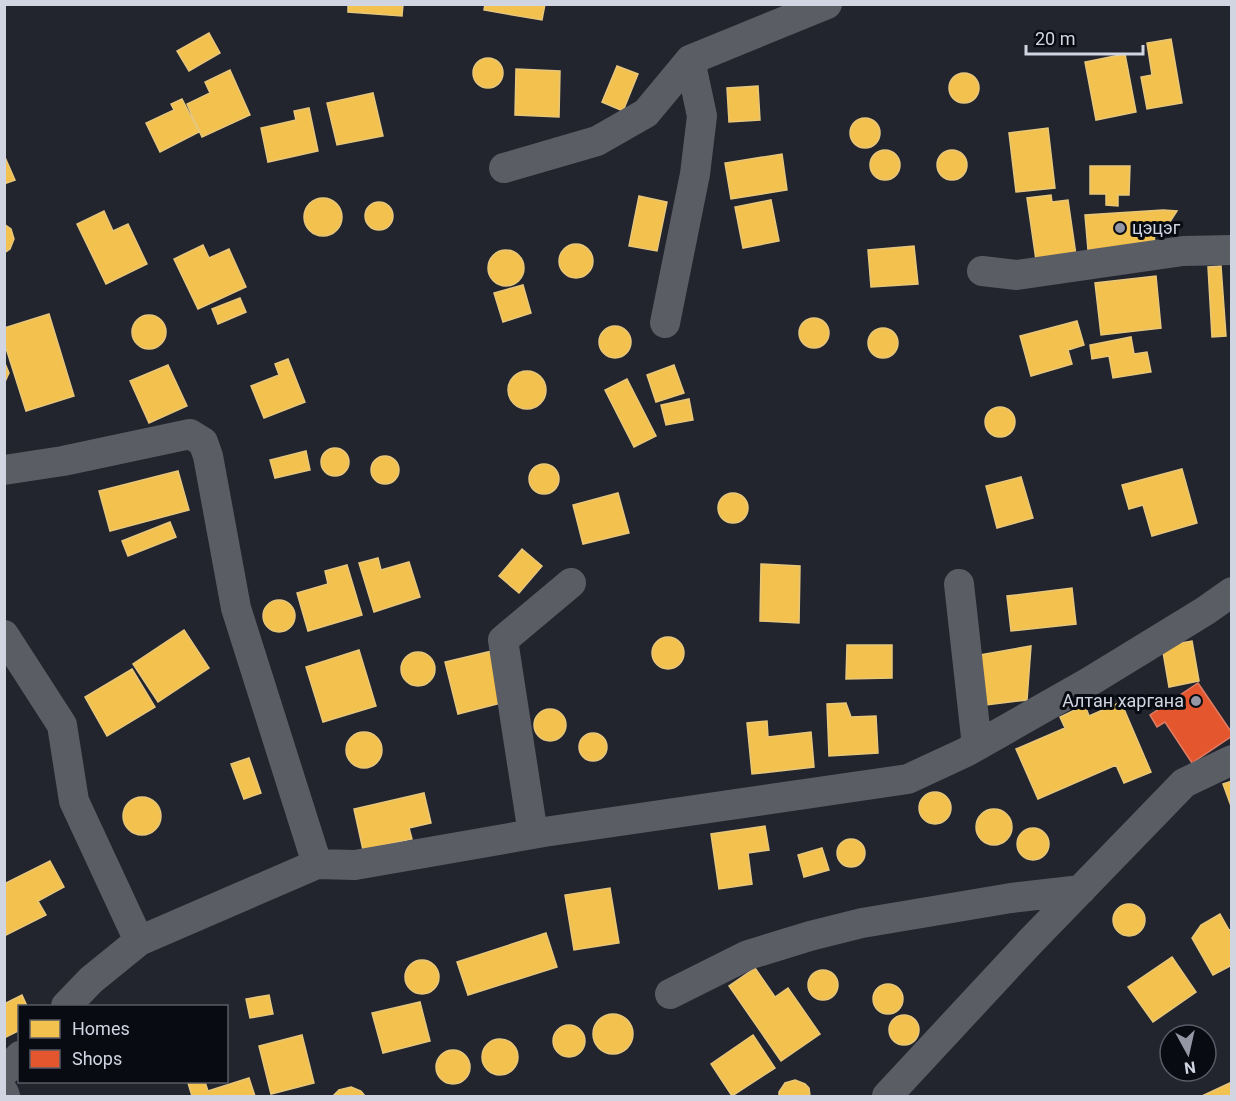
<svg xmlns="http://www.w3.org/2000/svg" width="1236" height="1101" viewBox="0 0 1236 1101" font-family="Roboto,sans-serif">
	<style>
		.homes { fill: #f2c14e; stroke: #e8c77a; stroke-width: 1.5 }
		.shops { fill: #e4572e; stroke: #de7d64; stroke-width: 1.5 }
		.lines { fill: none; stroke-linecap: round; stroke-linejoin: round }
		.minor { stroke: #5b5d65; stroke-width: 30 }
		.poi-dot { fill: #9497a3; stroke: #090b13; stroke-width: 2 }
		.labels { text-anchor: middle; stroke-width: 6; stroke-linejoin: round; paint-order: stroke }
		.poi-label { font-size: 18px; fill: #d1d5e2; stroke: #090b13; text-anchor: start }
	</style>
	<rect width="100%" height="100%" fill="#22242e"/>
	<path class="homes" d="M348,4H403L402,16L348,12Z
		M485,4H545L542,20L484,10Z
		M209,33L220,53L189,71L177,51Z
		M1171,39L1182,103L1147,109L1141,77L1152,75L1147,43Z
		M1125,54L1136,112L1096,120L1085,62Z
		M473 73a15 15 0 1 1 30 0a15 15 0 1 1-30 0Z
		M617,66L638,74L623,111L602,102Z
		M516,69L560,71L559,117L515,115Z
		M230,70L250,115L202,137L187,104L210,93L205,82Z
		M949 88a15 15 0 1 1 30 0a15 15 0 1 1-30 0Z
		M758,86L760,120L729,122L727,88Z
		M373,93L383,136L337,145L327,103Z
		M182,99L199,132L160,152L146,123L174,110L171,104Z
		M309,108L318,151L268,162L261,128L296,120L294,111Z
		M850 133a15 15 0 1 1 30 0a15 15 0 1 1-30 0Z
		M1048,128L1055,188L1016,192L1009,133Z
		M870 165a15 15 0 1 1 30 0a15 15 0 1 1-30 0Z
		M937 165a15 15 0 1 1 30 0a15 15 0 1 1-30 0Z
		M782,154L787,190L731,199L725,163Z
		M4,155L15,180L4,184Z
		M1090,166H1130L1129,195H1118V206L1106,205V194H1090Z
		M1051,195L1052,202L1068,200L1076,255L1036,260L1027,198Z
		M639,196L667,202L657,251L629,246Z
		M304 217a19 19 0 1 1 38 0a19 19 0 1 1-38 0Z
		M771,200L779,241L743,248L735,207Z
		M365 216a14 14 0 1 1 28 0a14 14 0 1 1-28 0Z
		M1163,210L1177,211L1164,231H1154L1155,246L1088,250L1085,215Z
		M104,211L113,231L128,224L147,264L106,284L77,224Z
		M4,224L11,229L14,239L10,249L4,253Z
		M559 261a17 17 0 1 1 34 0a17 17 0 1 1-34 0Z
		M203,245L209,258L229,249L246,287L198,309L174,259Z
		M914,246L918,284L871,287L868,250Z
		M488 268a18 18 0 1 1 36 0a18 18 0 1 1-36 0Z
		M1221,266L1226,336L1212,337L1208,267Z
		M1156,276L1161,328L1101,335L1095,283Z
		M523,285L531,313L503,322L494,293Z
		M240,298L246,312L218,324L212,309Z
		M49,314L74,396L26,411L4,342V328Z
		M132 332a17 17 0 1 1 34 0a17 17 0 1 1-34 0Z
		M799 333a15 15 0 1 1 30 0a15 15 0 1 1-30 0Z
		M1077,321L1084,345L1068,350L1072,364L1031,376L1020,336Z
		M599 342a16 16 0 1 1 32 0a16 16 0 1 1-32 0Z
		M868 343a15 15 0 1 1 30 0a15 15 0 1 1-30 0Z
		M1131,337L1134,354L1147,352L1151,372L1113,378L1109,356L1092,359L1090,345Z
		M288,359L305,402L264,418L251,386L279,375L275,364Z
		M4,361L9,373L4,384Z
		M168,365L187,406L149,423L130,381Z
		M674,365L684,393L656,402L647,375Z
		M508 390a19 19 0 1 1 38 0a19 19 0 1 1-38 0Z
		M627,379L656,436L634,447L605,390Z
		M689,399L693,420L666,425L661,405Z
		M985 422a15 15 0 1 1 30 0a15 15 0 1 1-30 0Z
		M321 462a14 14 0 1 1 28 0a14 14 0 1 1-28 0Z
		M306,451L310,470L275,478L270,460Z
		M371 470a14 14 0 1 1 28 0a14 14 0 1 1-28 0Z
		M529 479a15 15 0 1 1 30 0a15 15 0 1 1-30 0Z
		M1182,469L1197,523L1152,536L1143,505L1129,509L1122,485Z
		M178,471L189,510L110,531L99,491Z
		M1021,477L1033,518L997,528L986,486Z
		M718 508a15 15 0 1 1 30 0a15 15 0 1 1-30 0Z
		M618,493L629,533L583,544L573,505Z
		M170,522L176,537L128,556L122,541Z
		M522,549L542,566L519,593L499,576Z
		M378,558L381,570L409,562L420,597L374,612L359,563Z
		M761,564L800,566L799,623L760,621Z
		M347,565L362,615L308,631L297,593L328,584L325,571Z
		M1072,588L1076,624L1011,631L1007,596Z
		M263 616a16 16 0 1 1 32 0a16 16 0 1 1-32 0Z
		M184,630L209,668L158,702L133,664Z
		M652 653a16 16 0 1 1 32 0a16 16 0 1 1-32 0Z
		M1192,641L1199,681L1169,687L1162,646Z
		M847,645H892V678L846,679Z
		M1031,646L1027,700L986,705L979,655Z
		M359,650L376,706L323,722L306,667Z
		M492,651L505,702L458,714L445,662Z
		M401 669a17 17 0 1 1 34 0a17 17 0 1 1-34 0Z
		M132,669L155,707L107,736L85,697Z
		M1121,702L1151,772L1124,783L1116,765L1038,799L1016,749L1065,728L1060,717L1085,705L1089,716Z
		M846,703L851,717L876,716L878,753L829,756L827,704Z
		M534 725a16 16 0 1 1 32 0a16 16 0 1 1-32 0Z
		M767,721L768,737L811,732L814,767L752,774L747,723Z
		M346 750a18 18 0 1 1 36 0a18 18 0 1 1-36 0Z
		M579 747a14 14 0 1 1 28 0a14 14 0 1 1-28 0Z
		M249,758L261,793L244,799L231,764Z
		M1232,781V806H1231L1223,784Z
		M919 808a16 16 0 1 1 32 0a16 16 0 1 1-32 0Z
		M424,793L431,823L409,828L412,839L363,850L354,809Z
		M123 816a19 19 0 1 1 38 0a19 19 0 1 1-38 0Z
		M976 827a18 18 0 1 1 36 0a18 18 0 1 1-36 0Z
		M765,826L769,850L748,853L752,884L719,889L711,834Z
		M1017 844a16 16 0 1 1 32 0a16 16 0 1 1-32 0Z
		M837 853a14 14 0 1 1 28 0a14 14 0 1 1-28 0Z
		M822,848L829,870L804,877L798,855Z
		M50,861L64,887L38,901L46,915L4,936V884Z
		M610,888L619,943L574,950L565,895Z
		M1113 920a16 16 0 1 1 32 0a16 16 0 1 1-32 0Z
		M1220,914L1229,930L1232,929V965L1213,975L1192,938L1201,925Z
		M546,933L557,967L468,995L457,962Z
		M1172,957L1196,992L1153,1022L1128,987Z
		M405 977a17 17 0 1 1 34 0a17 17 0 1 1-34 0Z
		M755,968L775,997L788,988L820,1034L781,1061L729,986Z
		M808 985a15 15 0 1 1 30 0a15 15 0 1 1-30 0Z
		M873 999a15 15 0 1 1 30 0a15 15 0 1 1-30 0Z
		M22,995L27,1006H20V1030L4,1038V1004Z
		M269,995L273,1014L250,1018L246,999Z
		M420,1002L430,1041L383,1053L372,1013Z
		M593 1034a20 20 0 1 1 40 0a20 20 0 1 1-40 0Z
		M889 1030a15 15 0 1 1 30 0a15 15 0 1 1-30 0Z
		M553 1041a16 16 0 1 1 32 0a16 16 0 1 1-32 0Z
		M302,1035L314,1083L271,1094L259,1046Z
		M753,1035L775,1068L732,1096L711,1064Z
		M482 1057a18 18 0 1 1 36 0a18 18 0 1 1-36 0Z
		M436 1067a17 17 0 1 1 34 0a17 17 0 1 1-34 0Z
		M249,1078L255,1096H192L188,1083L205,1082L208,1091Z
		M795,1080L805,1084L809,1088L810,1096H779V1092L785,1083Z
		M1232,1082V1096H1202Z
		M351,1087L361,1091L365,1096H333L339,1090Z"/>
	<path class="shops" d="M1198,683L1232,733V736L1192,763L1165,722L1157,727L1150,715Z"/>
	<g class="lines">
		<path class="minor" d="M504,168L597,141L646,113L690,60L827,4
			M982,271L1017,275L1183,251L1232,250
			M665,323L695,174L702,116L690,60
			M4,470L63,461L190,434L203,442L208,456L236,608L317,864
			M959,584L977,746
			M4,635L62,725L74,801L139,941L91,980L66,1006
			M533,834L503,640L571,583
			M139,941L317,864L355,865L544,832L908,779L966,752L1089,682L1205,611L1232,592
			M670,994L748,955L810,936L862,923L1011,898L1081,890
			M4,1072L20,1056
			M4,1093L5,1096
			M887,1096L1030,942L1184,783L1232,760"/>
	</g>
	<g class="poi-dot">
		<circle cx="1120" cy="228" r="6"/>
		<circle cx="1196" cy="701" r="6"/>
	</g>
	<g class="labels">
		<g class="poi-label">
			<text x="1132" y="234">цэцэг</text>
			<text x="1184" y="707" text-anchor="end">Алтан харгана</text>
		</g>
	</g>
	<rect width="1236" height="1101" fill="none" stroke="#d1d5e2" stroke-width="12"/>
	<rect x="18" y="1005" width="210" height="78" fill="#090b13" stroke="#595c66" stroke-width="1.5"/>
	<rect x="30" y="1020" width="30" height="18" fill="#f2c14e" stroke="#595c66" stroke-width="1.5"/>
	<text x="72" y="1035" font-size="18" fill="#d1d5e2">Homes</text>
	<rect x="30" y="1050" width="30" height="18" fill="#e4572e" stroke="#595c66" stroke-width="1.5"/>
	<text x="72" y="1065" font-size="18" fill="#d1d5e2">Shops</text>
	<g transform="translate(1188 1053) rotate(172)"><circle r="28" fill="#090b13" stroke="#595c66" stroke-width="1.5"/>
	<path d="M0-4.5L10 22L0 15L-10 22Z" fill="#9497a3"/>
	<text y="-9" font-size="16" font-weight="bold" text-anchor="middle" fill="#d1d5e2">N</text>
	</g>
	<path d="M1026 45v9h117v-9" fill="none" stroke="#d1d5e2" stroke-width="3"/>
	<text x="1035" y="45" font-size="18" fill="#d1d5e2" stroke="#090b13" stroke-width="4.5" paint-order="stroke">20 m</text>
</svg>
